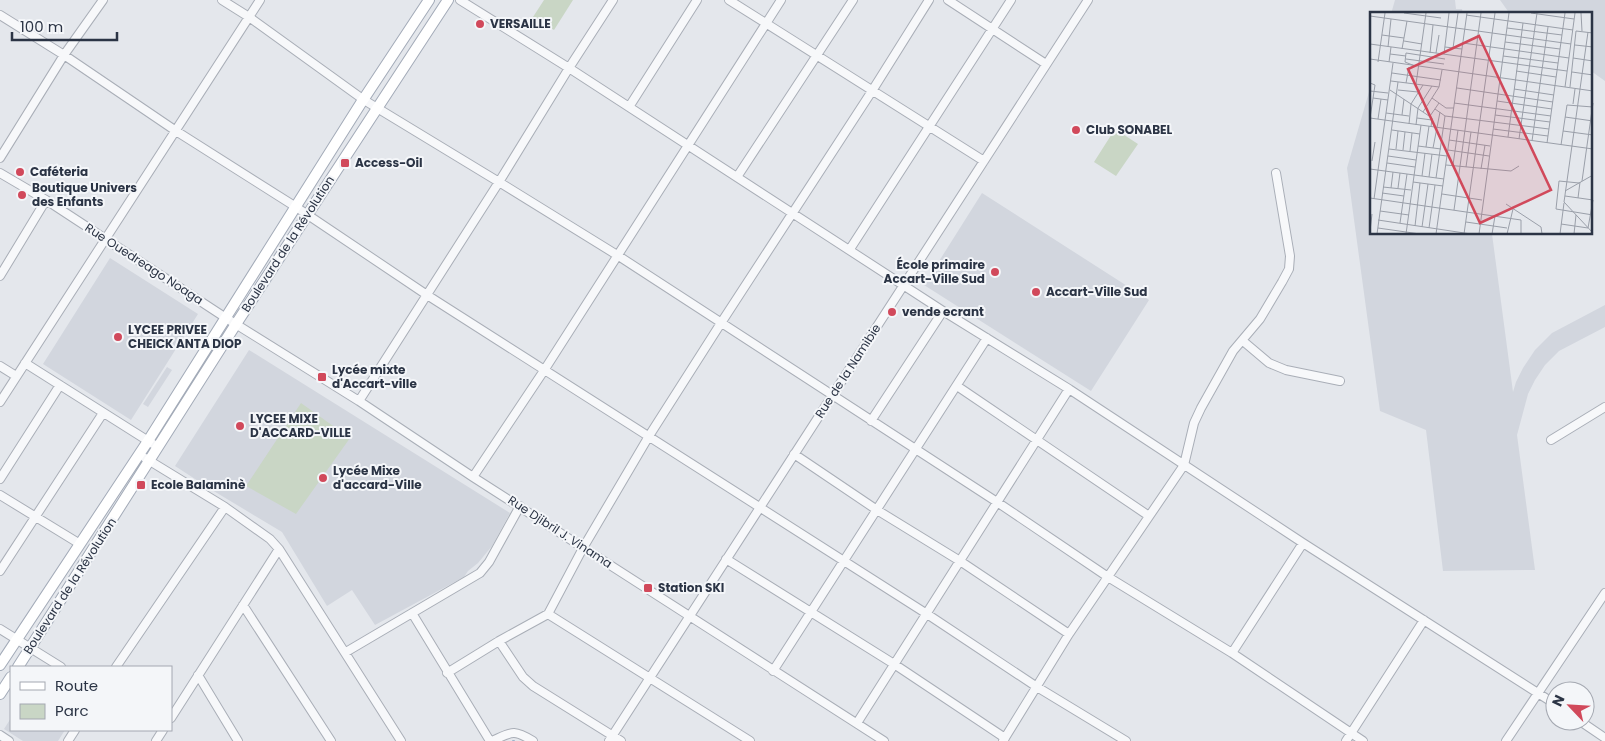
<svg xmlns="http://www.w3.org/2000/svg" width="1605" height="741" viewBox="0 0 1605 741" font-family="Poppins,sans-serif">
	<style>
		.built { fill: #d2d6de }
		.green { fill: #c9d6c5 }
		.lines { fill: none; stroke-linecap: round; stroke-linejoin: round }
		.stream { stroke: #9fb4cc; stroke-width: 2 }
		.minor-casing { stroke: #a9aeb7; stroke-width: 10 }
		.major-casing { stroke: #a3abb8; stroke-width: 12 }
		.minor { stroke: #f7f8fa; stroke-width: 8 }
		.major { stroke: #fff; stroke-width: 10 }
		.poi-dot { fill: #d1495b; stroke: #f4f6f9; stroke-width: 2 }
		.labels { text-anchor: middle; stroke-width: 4; stroke-linejoin: round; paint-order: stroke }
		.poi-label { font-size: 12px; font-weight: bold; fill: #2b3445; stroke: #f4f6f9; text-anchor: start }
		.street-label { font-size: 12px; fill: #2b3445; stroke: #f4f6f9 }
		.inset-road { fill: none; stroke: #9a9fa9; stroke-width: 1 }
		.view { fill: #d1495b; fill-opacity: 0.15; stroke: #d1495b; stroke-width: 2.5 }
		.inset-edge { fill: none; stroke: #2b3445; stroke-width: 2.5 }
	</style>
	<rect width="100%" height="100%" fill="#e4e7ec"/>
	<path class="built" d="M1395,0H1455L1456,9H1462L1463,14H1391Z
		M1500,0H1605V81L1591,71V14H1510Z
		M1371,85V234H1492L1513,392L1516,382L1523,368L1535,350L1552,333L1605,305V327L1559,351L1545,365L1535,380L1528,394L1517,435L1535,570L1443,571L1426,430L1380,411L1347,168Z
		M982,193L1149,300L1091,391L924,285Z
		M110,258L198,314L131,420L43,364Z
		M249,350L510,513L492,546L478,563L468,571L464,577L375,625L352,590L327,606L282,532L212,490L175,466Z
		M167,367L172,370L148,407L143,404Z
		M11,718V730H65L58,741H23L4,729Z"/>
	<path class="green" d="M544,0H573L554,30L533,17Z
		M1115,129L1138,144L1116,176L1094,162Z
		M301,403L350,438L296,514L246,486Z"/>
	<g class="lines">
		<path class="stream" d="M513,741H514"/>
		<defs>
			<path id="minor" d="M222,0L249,17L364,100L499,182L617,255L997,502L1108,577L1232,653L1363,741
				M460,0L569,68L943,311L1069,389L1303,543L1555,704
				M729,0L984,161
				M948,0L1046,64
				M0,15L64,55L176,131L296,207L427,295L927,614L1037,687L1126,741
				M629,107L697,0
				M0,158L64,55L103,0
				M0,173L46,200L226,318L359,401L473,477L884,741
				M737,177L853,0
				M850,249L1011,0
				M0,276L46,200
				M1243,341L1269,363L1286,370L1340,381
				M25,363L153,444
				M0,366L16,376
				M957,386L1149,516
				M359,401L499,182L569,68L613,0
				M0,402L260,0
				M871,421L943,311
				M1551,440L1605,407
				M794,454L877,510L960,561L1069,634
				M145,458L225,507L270,539L279,549L401,741
				M473,477L545,369L781,0
				M0,479L60,385
				M0,495L80,544
				M726,559L894,664L1005,738
				M0,571L103,413
				M243,605L331,741
				M412,613L490,741
				M548,614L750,741
				M0,629L61,667
				M499,641L523,677L533,686L621,741
				M346,652L480,573L489,562L520,506
				M1232,653L1303,543
				M116,667L225,507
				M773,671L987,338
				M447,673L499,641L548,614L583,548L649,436L721,323L872,91L929,0
				M198,675L238,741
				M171,718L279,549
				M1580,721L1605,738
				M857,723L1069,389
				M0,735L9,741
				M68,741L75,730
				M156,741L163,730
				M492,741C512,732 513,729 533,741
				M609,741L1088,0
				M1003,741L1069,634L1184,465L1194,423L1201,408L1233,351L1260,319L1282,282L1289,269L1290,256L1276,173
				M1346,741L1424,620
				M1506,741L1605,593"/>
			<path id="major" d="M0,665L148,441L361,103L429,0
				M18,667L236,324L448,0
				M0,694L11,677"/>
		</defs>
		<use href="#minor" class="minor-casing"/>
		<use href="#major" class="major-casing"/>
		<use href="#minor" class="minor"/>
		<use href="#major" class="major"/>
	</g>
	<g class="poi-dot">
		<circle cx="480" cy="24" r="5"/>
		<circle cx="1076" cy="130" r="5"/>
		<rect x="340" y="158" width="10" height="10" rx="2.5"/>
		<circle cx="20" cy="172" r="5"/>
		<circle cx="22" cy="195" r="5"/>
		<circle cx="995" cy="272" r="5"/>
		<circle cx="1036" cy="292" r="5"/>
		<circle cx="892" cy="312" r="5"/>
		<circle cx="118" cy="337" r="5"/>
		<rect x="317" y="372" width="10" height="10" rx="2.5"/>
		<circle cx="240" cy="426" r="5"/>
		<circle cx="323" cy="478" r="5"/>
		<rect x="136" y="480" width="10" height="10" rx="2.5"/>
		<rect x="643" y="583" width="10" height="10" rx="2.5"/>
	</g>
	<g class="labels">
		<g class="poi-label">
			<text x="490" y="28">VERSAILLE</text>
			<text x="1086" y="134">Club SONABEL</text>
			<text x="355" y="167">Access-Oil</text>
			<text x="30" y="176">Caféteria</text>
			<text x="32" y="192">Boutique Univers<tspan x="32" dy="14">des Enfants</tspan></text>
			<text x="985" y="269" text-anchor="end">École primaire<tspan x="985" dy="14">Accart-Ville Sud</tspan></text>
			<text x="1046" y="296">Accart-Ville Sud</text>
			<text x="902" y="316">vende ecrant</text>
			<text x="128" y="334">LYCEE PRIVEE<tspan x="128" dy="14">CHEICK ANTA DIOP</tspan></text>
			<text x="332" y="374">Lycée mixte<tspan x="332" dy="14">d'Accart-ville</tspan></text>
			<text x="250" y="423">LYCEE MIXE<tspan x="250" dy="14">D'ACCARD-VILLE</tspan></text>
			<text x="333" y="475">Lycée Mixe<tspan x="333" dy="14">d'accard-Ville</tspan></text>
			<text x="151" y="489">Ecole Balaminè</text>
			<text x="658" y="592">Station SKI</text>
		</g>
		<g class="street-label">
			<text transform="translate(288 244) rotate(-57)" y="4">Boulevard de la Révolution</text>
			<text transform="translate(144 264) rotate(33)" y="4">Rue Ouedreago Noaga</text>
			<text transform="translate(848 371) rotate(-57)" y="4">Rue de la Namibie</text>
			<text transform="translate(560 532) rotate(33)" y="4">Rue Djibril J. Vinama</text>
			<text transform="translate(70 586) rotate(-57)" y="4">Boulevard de la Révolution</text>
		</g>
	</g>
	<g transform="translate(1370 12)">
		<rect width="222" height="222" fill="#e4e7ec"/>
		<path class="inset-road" d="M34,1L71,6M161,1L204,7M211,1L212,19M96,3L203,18M0,4L201,32M137,16L192,23M12,23L34,26M34,29L52,32M135,30L190,37M93,31L199,46M0,32L197,59M205,33L223,35M18,35L21,7M75,35L92,37M83,36L88,1M32,37L37,9M36,41L75,47M36,41L35,50L45,54M60,41L63,13M66,41L69,23M20,42L36,44M74,42L79,1M133,44L188,51M203,46L223,49M0,47L223,79M36,47L74,52M8,50L15,1M19,50L21,35M146,59L186,65M202,60L223,63M22,61L71,68M21,69L69,75M0,71L5,73L0,106M36,71L39,55M46,72L56,1M195,75L205,1M200,75L206,19L223,21M87,76L183,90M144,77L184,83M210,77L218,20M210,77L194,190L223,221M20,78L62,106L61,115M28,78L48,80M0,79L18,81M3,86L18,88M62,86L76,96H84M127,89L182,97M84,91L181,104M203,92L205,77M65,97L75,104L179,117M53,100L69,75L72,58M16,101L39,104M32,103L34,87M125,103L180,110M60,104L69,91M195,105L223,109M0,106L223,137M47,106L62,108M8,107L11,87M39,112L41,92L53,73M46,113L48,96L62,74M123,117L178,124M22,118L50,122M193,119L223,123M138,125L153,11M149,127L167,1M79,128L120,134M162,129L178,15M177,131L195,1M191,133L197,93L223,95M48,134L71,137M56,135L59,114M63,136L70,100M19,137L77,144M26,137L28,119M33,138L35,120M78,138L119,144M40,139L42,121M18,144L46,148M2,149L5,130M17,151L45,155M76,153L141,159L149,154M83,153L88,118M96,155L101,120M0,157L74,167M111,157L115,133M52,164L55,141M59,165L62,142M66,166L75,104M212,169L223,91M43,170L73,174M209,171L189,169L186,197L223,203M13,175L41,178M21,176L23,160M28,176L30,161M195,179L223,163M12,181L34,184M72,182L112,188M195,184L223,188M0,186L151,208V222M208,186L210,170M4,187L23,51M136,192L171,215L172,222M84,198L111,1M10,199L39,203M8,208L101,222M96,210L137,216M30,211L37,162M191,212L218,216L223,188M45,214L50,171M52,215L58,172M8,216L50,222M59,216L65,173M0,219L2,202M7,222L28,70M36,222L51,113M66,222L97,1M94,222L125,1M109,222L139,1M122,222L125,204M137,222L143,197M190,222L194,191M204,222L206,203"/>
		<path class="view" d="M109,24L181,178L110,211L38,57Z"/>
		<rect width="222" height="222" class="inset-edge"/>
	</g>
	<rect x="10" y="666" width="162" height="65" fill="#f4f6f9" stroke="#a4a8b1"/>
	<rect x="20" y="682" width="25" height="8" fill="#ffffff" stroke="#a4a8b1"/>
	<text x="55" y="691" font-size="15" fill="#2b3445">Route</text>
	<rect x="20" y="704" width="25" height="15" fill="#c9d6c5" stroke="#a4a8b1"/>
	<text x="55" y="716" font-size="15" fill="#2b3445">Parc</text>
	<g transform="translate(1570 706) rotate(295)"><circle r="24" fill="#f4f6f9" stroke="#a4a8b1"/>
	<path d="M0-4L9 19L0 12L-9 19Z" fill="#d1495b"/>
	<text y="-8" font-size="14" font-weight="bold" text-anchor="middle" fill="#2b3445">N</text>
	</g>
	<path d="M12 32v8h105v-8" fill="none" stroke="#2b3445" stroke-width="2.5"/>
	<text x="20" y="32" font-size="15" fill="#2b3445" stroke="#f4f6f9" stroke-width="4" paint-order="stroke">100 m</text>
</svg>
